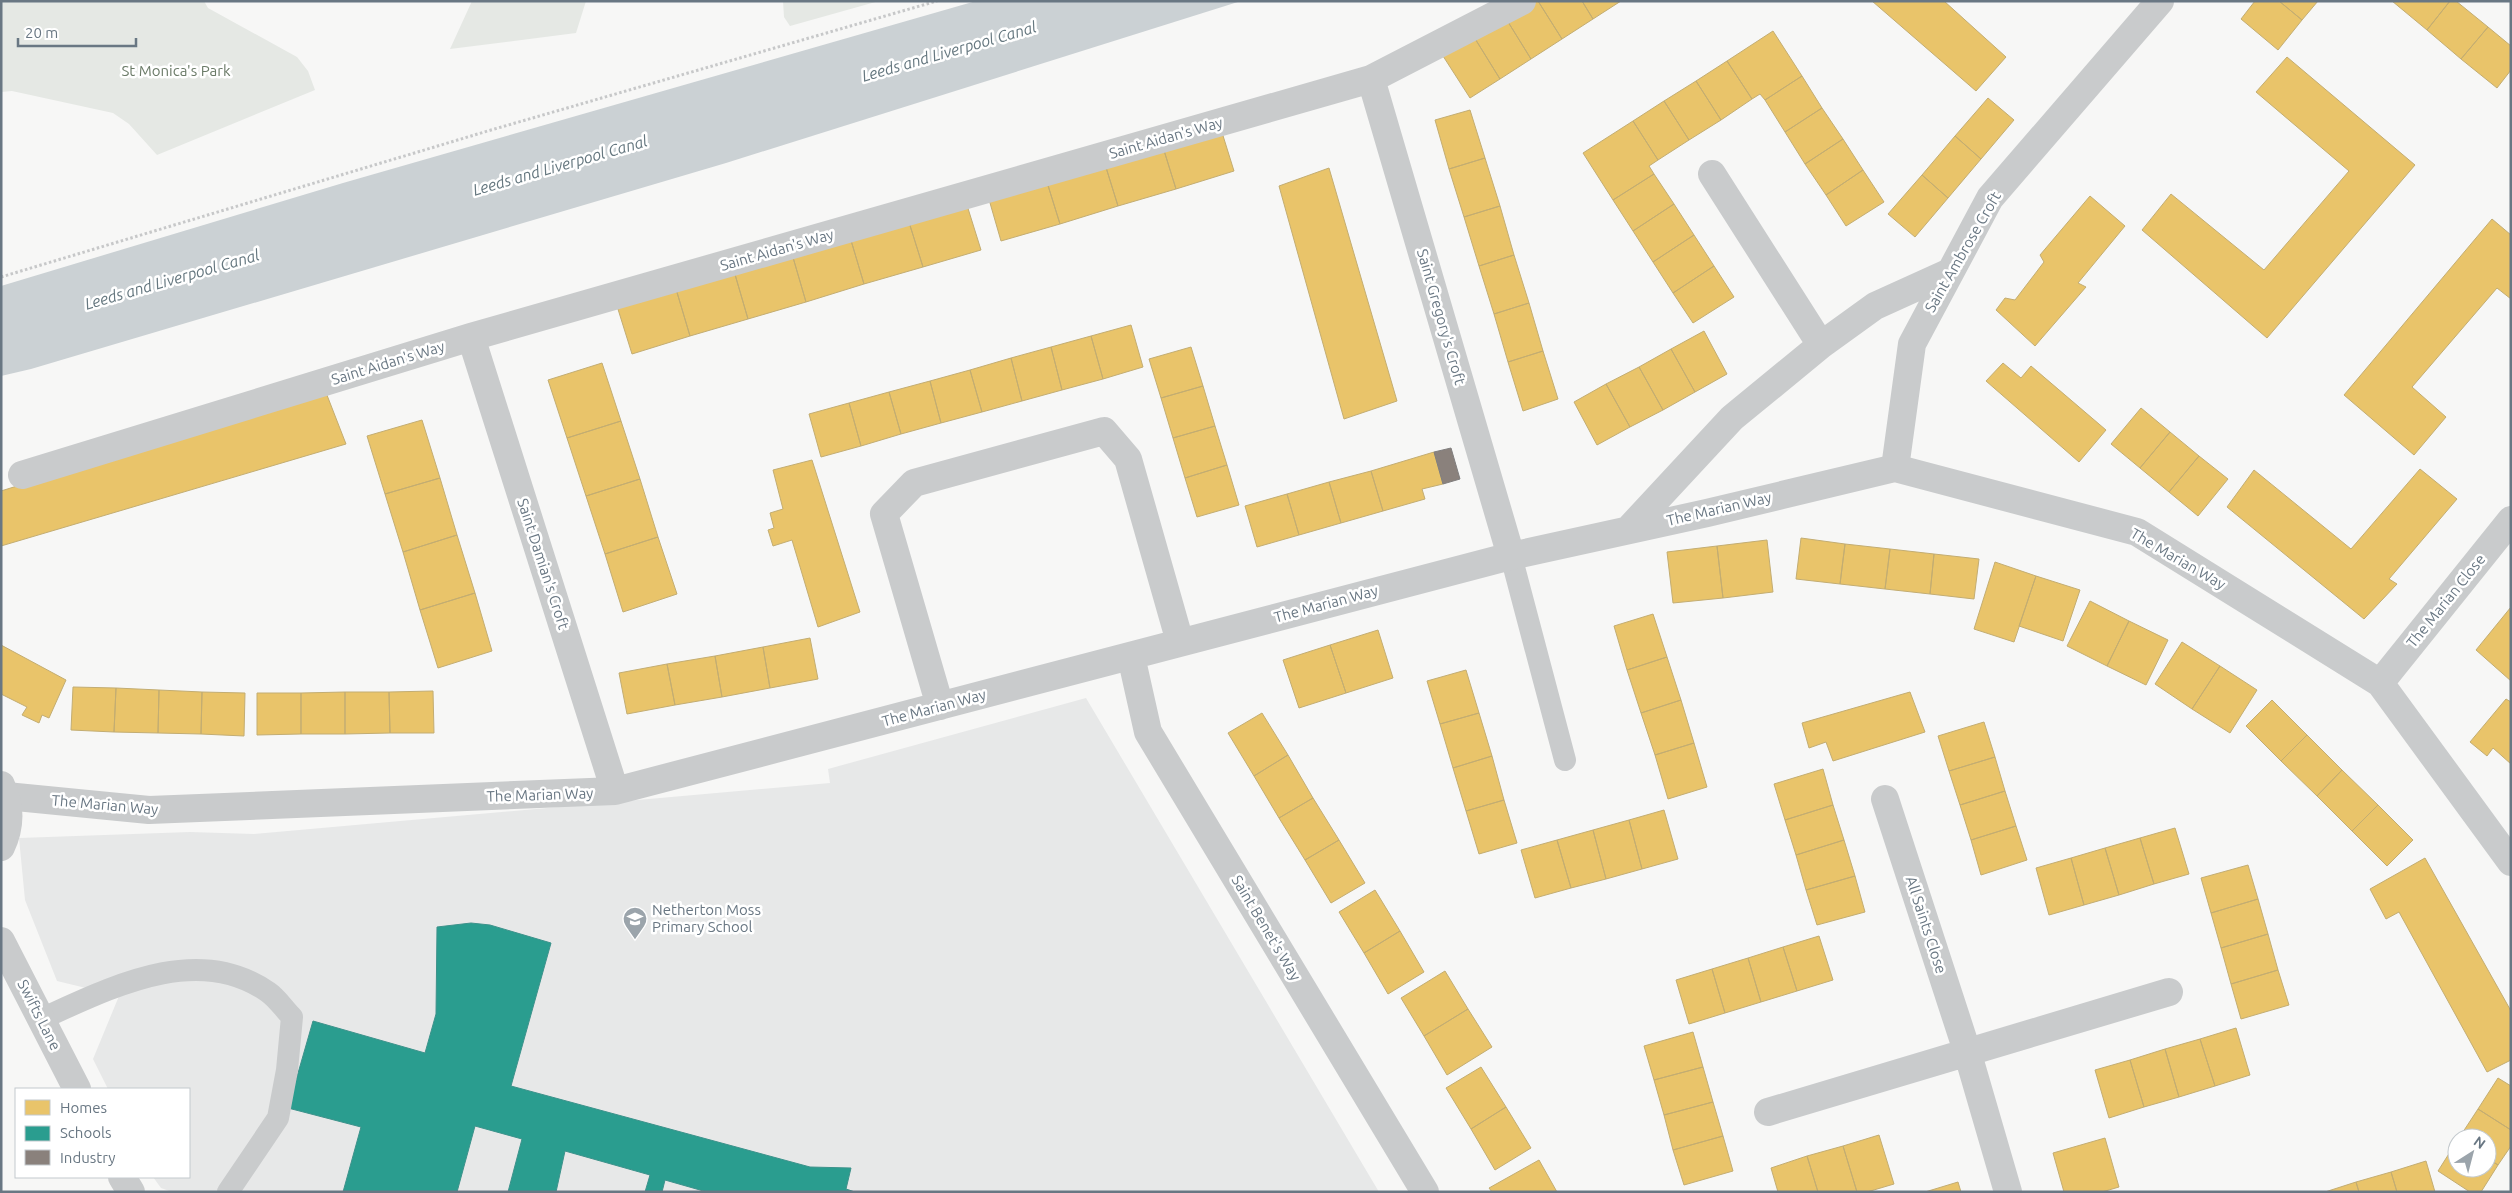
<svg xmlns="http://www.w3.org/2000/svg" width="2512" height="1193" viewBox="0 0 2512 1193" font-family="Ubuntu,sans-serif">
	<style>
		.built { fill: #e7e8e8 }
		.green { fill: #e5e8e4 }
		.water { fill: #cbd1d4 }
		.homes { fill: #e9c46a; stroke: #c3ad72 }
		.schools { fill: #2a9d8f; stroke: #3d928b }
		.industry { fill: #8a817c; stroke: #807e7e }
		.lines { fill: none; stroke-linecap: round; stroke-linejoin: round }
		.path { stroke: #c7c8c9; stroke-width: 3; stroke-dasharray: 2.5 2.5; stroke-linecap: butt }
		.service { stroke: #c9cbcc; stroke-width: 22 }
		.minor { stroke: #c9cbcc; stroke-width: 28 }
		.tertiary { stroke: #c9cbcc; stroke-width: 28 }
		.labels { text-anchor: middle; stroke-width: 5; stroke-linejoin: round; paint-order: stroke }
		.park-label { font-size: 15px; fill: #6b7b68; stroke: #fff }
		.street-label { font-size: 15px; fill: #697783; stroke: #fff }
		.poi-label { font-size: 15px; fill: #697783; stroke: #fff; text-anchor: start }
		.water-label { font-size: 16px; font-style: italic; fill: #65777f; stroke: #fff }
	</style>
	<rect width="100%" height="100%" fill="#f7f7f6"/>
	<path class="built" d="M1086,698L1379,1192H172L161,1188L153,1177H189V1089H108L93,1059L119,996L57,981L25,900L19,838L190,832L254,834L830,783L828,769Z"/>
	<path class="green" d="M1,1H204L208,8L297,57L308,71L315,90L157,155L129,124L113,113L12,91L1,92Z
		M472,1H586L576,33L450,49Z
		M783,1H879L790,26L784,17Z"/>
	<path class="water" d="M976,1H1241L726,163L31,369L1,376V286L343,183Z"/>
	<path class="homes" d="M1529,1H1538L1562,39L1531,59L1505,17Z
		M1538,1H1582L1593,19L1562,39Z
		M1582,1H1621L1593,19Z
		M1872,1H1944L2006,57L1976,91Z
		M2255,1H2279L2302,20L2278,50L2241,19Z
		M2279,1H2318L2302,20Z
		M2392,1H2450L2427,30Z
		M2450,1H2456L2488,27L2461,59L2427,30Z
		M1505,17L1531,59L1500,79L1474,37Z
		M2488,27L2511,46V70L2497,88L2461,59Z
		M1773,31L1802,76L1765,100L1760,94L1752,99L1727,61Z
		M1474,37L1500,79L1470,98L1443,56Z
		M2287,57L2415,165L2267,338L2142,230L2171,194L2264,270L2349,171L2256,92Z
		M1727,61L1752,99L1721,120L1696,81Z
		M1802,76L1822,108L1785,132L1765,100Z
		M1696,81L1721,120L1689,140L1664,101Z
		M1988,98L2014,120L1981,159L1955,136Z
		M1664,101L1689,140L1658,160L1633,121Z
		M1822,108L1843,139L1805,164L1785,132Z
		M1470,110L1485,158L1449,169L1435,120Z
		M1633,121L1658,160L1649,166L1654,174L1613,200L1583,153Z
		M1220,126L1234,171L1176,189L1162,144Z
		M1955,136L1981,159L1948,198L1922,175Z
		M1843,139L1863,170L1826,195L1805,164Z
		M1162,144L1176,189L1118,206L1104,161Z
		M1485,158L1500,206L1464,217L1449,169Z
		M1104,161L1118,206L1060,224L1046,179Z
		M1329,168L1397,401L1344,419L1279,186Z
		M1863,170L1884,202L1846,226L1826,195Z
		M1654,174L1674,204L1633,231L1613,200Z
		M1922,175L1948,198L1915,237L1888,214Z
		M1046,179L1060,224L1001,241L988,196Z
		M2090,196L2125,226L2078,283L2086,287L2035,346L1996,310L2005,298L2015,300L2044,262L2040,255Z
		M966,202L981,250L923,267L908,219Z
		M1674,204L1694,235L1653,262L1633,231Z
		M1500,206L1514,255L1479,266L1464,217Z
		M908,219L923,267L864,284L850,237Z
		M2492,219L2511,235V299L2497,288L2412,387L2446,417L2414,455L2344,395Z
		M1694,235L1714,266L1673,293L1653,262Z
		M850,237L864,284L806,302L792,254Z
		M792,254L806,302L748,319L734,271Z
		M1514,255L1529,303L1494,314L1479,266Z
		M1714,266L1734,297L1693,323L1673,293Z
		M734,271L748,319L690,336L676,289Z
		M676,289L690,336L632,354L617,306Z
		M1529,303L1543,351L1508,362L1494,314Z
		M1131,325L1143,367L1103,379L1091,336Z
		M1704,331L1727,374L1695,392L1671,349Z
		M1091,336L1103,379L1062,390L1051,347Z
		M1051,347L1062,390L1022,401L1011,358Z
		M1191,347L1203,386L1161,398L1149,359Z
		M1671,349L1695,392L1663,410L1639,367Z
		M1543,351L1558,399L1523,411L1508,362Z
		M1011,358L1022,401L982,412L970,370Z
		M602,363L621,421L567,438L548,380Z
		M2003,363L2021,378L2031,366L2106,430L2079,462L1986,381Z
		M1639,367L1663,410L1630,427L1606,384Z
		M970,370L982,412L941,423L930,381Z
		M930,381L941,423L901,434L889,392Z
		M1606,384L1630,427L1597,445L1574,402Z
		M1203,386L1215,426L1173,438L1161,398Z
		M325,390L346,444L1,546V491Z
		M889,392L901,434L861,446L849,403Z
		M849,403L861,446L821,457L809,414Z
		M2141,408L2170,432L2140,468L2111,444Z
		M422,420L440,478L385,494L367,436Z
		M621,421L640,479L586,496L567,438Z
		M1215,426L1227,465L1185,478L1173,438Z
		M2170,432L2199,456L2169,492L2140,468Z
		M1434,452L1443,484L1422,489L1425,499L1383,511L1371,471Z
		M2199,456L2228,479L2198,516L2169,492Z
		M812,460L860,612L818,627L792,540L773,546L768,530L774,528L770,513L783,509L773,470Z
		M1227,465L1239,505L1197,517L1185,478Z
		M2420,469L2457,499L2389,579L2397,584L2364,619L2227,507L2254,470L2351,549Z
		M1371,471L1383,511L1341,523L1329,482Z
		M440,478L457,535L403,552L385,494Z
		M640,479L658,537L605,554L586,496Z
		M1329,482L1341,523L1299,535L1287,494Z
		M1287,494L1299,535L1257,547L1245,506Z
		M457,535L475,593L420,610L403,552Z
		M658,537L677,594L623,612L605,554Z
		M1801,538L1845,544L1840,584L1796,579Z
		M1767,540L1773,592L1723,598L1717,546Z
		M1845,544L1890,549L1885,589L1840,584Z
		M1717,546L1723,598L1673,603L1667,552Z
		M1890,549L1934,554L1930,594L1885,589Z
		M1934,554L1979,559L1974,599L1930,594Z
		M1995,562L2036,576L2014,642L1974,629Z
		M2036,576L2080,590L2063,641L2019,626Z
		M475,593L492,651L438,668L420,610Z
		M2090,601L2129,621L2107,666L2067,646Z
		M2511,607V681L2476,650Z
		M1653,614L1667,657L1627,670L1614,626Z
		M2129,621L2168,640L2146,685L2107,666Z
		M1378,630L1393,678L1346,693L1330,645Z
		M810,638L818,679L770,688L763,647Z
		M2182,642L2220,666L2192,709L2155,684Z
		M1,645L66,680L49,718L42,715L39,723L22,715L27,707L1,694Z
		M1330,645L1346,693L1299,708L1283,660Z
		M763,647L770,688L722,697L715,656Z
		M715,656L722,697L675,705L667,664Z
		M1667,657L1681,700L1641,713L1627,670Z
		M667,664L675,705L627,714L619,673Z
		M2220,666L2257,690L2230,733L2192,709Z
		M1466,670L1479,713L1440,724L1427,681Z
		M73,687L116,688L114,732L71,730Z
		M116,688L159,690L158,733L114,732Z
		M159,690L202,692L201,734L158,733Z
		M433,691L434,733H390L389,692Z
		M202,692L245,693L244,736L201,734Z
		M345,692H389L390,733L345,734Z
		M345,692V734H301V693Z
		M1910,692L1925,732L1833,761L1826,742L1809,748L1802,723Z
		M257,693H301V734L257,735Z
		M2506,699L2511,702V764L2493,748L2487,756L2470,742Z
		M1681,700L1694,743L1655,755L1641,713Z
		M2272,700L2307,735L2281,761L2246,726Z
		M1262,713L1288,755L1254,776L1228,733Z
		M1479,713L1492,756L1453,768L1440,724Z
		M1984,722L1995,757L1949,771L1938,736Z
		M2307,735L2342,770L2317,796L2281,761Z
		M1694,743L1707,787L1668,799L1655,755Z
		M1288,755L1313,798L1279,818L1254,776Z
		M1492,756L1504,800L1466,811L1453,768Z
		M1995,757L2005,791L1960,805L1949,771Z
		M1823,769L1833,805L1785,820L1774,784Z
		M2342,770L2378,805L2352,831L2317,796Z
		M2005,791L2016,826L1971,840L1960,805Z
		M1313,798L1339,840L1305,860L1279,818Z
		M1504,800L1517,843L1479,854L1466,811Z
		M1833,805L1844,840L1796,855L1785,820Z
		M2378,805L2413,840L2387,866L2352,831Z
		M1664,810L1678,859L1642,869L1629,820Z
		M1629,820L1642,869L1606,879L1593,830Z
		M2016,826L2027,860L1981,875L1971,840Z
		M2175,828L2189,874L2154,884L2140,838Z
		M1593,830L1606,879L1571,888L1557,840Z
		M2140,838L2154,884L2119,895L2105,848Z
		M1339,840L1365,883L1331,903L1305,860Z
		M1557,840L1571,888L1535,898L1521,850Z
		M1844,840L1855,876L1806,890L1796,855Z
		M2105,848L2119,895L2084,905L2071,858Z
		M2071,858L2084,905L2049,915L2036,868Z
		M2425,858L2511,1011V1060L2487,1072L2399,912L2386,919L2370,889Z
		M2248,865L2258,899L2211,913L2201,878Z
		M1855,876L1865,912L1817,925L1806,890Z
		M1375,890L1400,931L1364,953L1339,912Z
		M2258,899L2268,934L2221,948L2211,913Z
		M1400,931L1424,972L1388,994L1364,953Z
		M2268,934L2278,970L2231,984L2221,948Z
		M1819,936L1833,980L1797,991L1783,947Z
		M1783,947L1797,991L1761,1002L1748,958Z
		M1748,958L1761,1002L1725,1013L1712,969Z
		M1712,969L1725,1013L1689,1024L1676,980Z
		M2278,970L2289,1005L2241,1019L2231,984Z
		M1445,971L1468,1009L1424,1036L1401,998Z
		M1468,1009L1492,1047L1447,1075L1424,1036Z
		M2236,1028L2250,1075L2215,1086L2200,1039Z
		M1693,1032L1703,1067L1654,1080L1644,1046Z
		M2200,1039L2215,1086L2179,1097L2165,1049Z
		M2165,1049L2179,1097L2144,1107L2130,1060Z
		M2130,1060L2144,1107L2109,1118L2095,1070Z
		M1481,1067L1506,1107L1471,1129L1446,1088Z
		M1703,1067L1713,1102L1664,1115L1654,1080Z
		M2498,1078L2511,1086V1130L2478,1109Z
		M1713,1102L1723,1136L1673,1150L1664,1115Z
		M1506,1107L1531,1148L1495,1170L1471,1129Z
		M2478,1109L2511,1130V1146L2498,1165L2487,1158V1138H2459Z
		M1879,1135L1894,1184L1867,1192H1857L1843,1146Z
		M1723,1136L1733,1171L1684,1185L1673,1150Z
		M2105,1138L2119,1187L2102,1192H2064L2053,1153Z
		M2457,1141V1168H2487V1158L2498,1165L2481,1192H2470L2438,1171Z
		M1843,1146L1857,1192H1818L1807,1156Z
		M1807,1156L1818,1192H1778L1771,1168Z
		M1539,1160L1557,1192H1492L1489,1188Z
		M2426,1161L2435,1192H2397L2391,1172Z
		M2391,1172L2397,1192H2359L2356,1182Z
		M1958,1182L1961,1192H1925Z
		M2356,1182L2359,1192H2325Z"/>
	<path class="schools" d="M471,923L490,925L551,943L511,1086L810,1167L851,1168L846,1189L855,1192H707L665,1180L662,1192H645L650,1175L565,1151L556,1192H508L522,1139L475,1126L457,1192H343L361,1127L288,1108L313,1021L425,1053L436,1014L437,927Z"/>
	<path class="industry" d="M1451,448L1460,479L1443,484L1434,452Z"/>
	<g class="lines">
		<path class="path" d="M1,277L491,130L937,1"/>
		<path class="service" d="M1511,556L1565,760
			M41,1019C110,988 197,942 268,992C277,998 284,1009 292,1017L287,1070L278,1118L228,1192"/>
		<path class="minor" d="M1371,79L1511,556
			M1712,174L1821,345
			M471,337L615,791
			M1895,468L1912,344L1990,198L2160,1
			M22,475L471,337L1371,79L1522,1
			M1628,530L1732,418L1821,345L1875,306L1950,272
			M1131,656L1148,732L1425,1192
			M2380,683L2511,520
			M940,706L884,514L914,483L1104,431L1128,459L1180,642
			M6,796L149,810L615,791L1511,556L1707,513L1895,468L2137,532L2380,683L2511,862
			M1885,799L1967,1051L2008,1192
			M1768,1112L2169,992"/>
		<path class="tertiary" d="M1,785C11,806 11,826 1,847
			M1,941L77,1089
			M122,1177L131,1192"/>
	</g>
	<defs>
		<symbol id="school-pin" viewBox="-11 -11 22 30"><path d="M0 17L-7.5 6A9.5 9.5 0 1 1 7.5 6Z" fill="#9ba4ab" stroke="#fff"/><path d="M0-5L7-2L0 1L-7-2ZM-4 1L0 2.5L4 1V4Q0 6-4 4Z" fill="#fff"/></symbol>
	</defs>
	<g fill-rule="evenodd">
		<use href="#school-pin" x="621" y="905" width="28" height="38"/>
	</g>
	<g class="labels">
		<g class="park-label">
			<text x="176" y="76">St Monica's Park</text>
		</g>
		<g class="street-label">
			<text transform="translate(1166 138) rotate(-16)" y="5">Saint Aidan's Way</text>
			<text transform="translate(777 250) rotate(-16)" y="5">Saint Aidan's Way</text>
			<text transform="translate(1963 252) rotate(-60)" y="5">Saint Ambrose Croft</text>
			<text transform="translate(1441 317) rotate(74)" y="5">Saint Gregory's Croft</text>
			<text transform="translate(388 363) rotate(-17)" y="5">Saint Aidan's Way</text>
			<text transform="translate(1719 509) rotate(-13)" y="5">The Marian Way</text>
			<text transform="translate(2178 559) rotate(30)" y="5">The Marian Way</text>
			<text transform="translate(543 564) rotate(72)" y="5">Saint Damian's Croft</text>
			<text transform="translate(2446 601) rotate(-51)" y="5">The Marian Close</text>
			<text transform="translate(1326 604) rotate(-15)" y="5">The Marian Way</text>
			<text transform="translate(934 708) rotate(-15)" y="5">The Marian Way</text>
			<text transform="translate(540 795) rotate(-2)" y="5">The Marian Way</text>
			<text transform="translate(105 805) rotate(5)" y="5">The Marian Way</text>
			<text transform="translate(1926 925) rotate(72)" y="5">All Saints Close</text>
			<text transform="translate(1266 928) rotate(59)" y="5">Saint Benet's Way</text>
			<text transform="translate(39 1015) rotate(63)" y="5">Swifts Lane</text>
		</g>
		<g class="poi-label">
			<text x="652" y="915">Netherton Moss<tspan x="652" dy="17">Primary School</tspan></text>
		</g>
		<g class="water-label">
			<text transform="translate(949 51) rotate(-16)" y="6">Leeds and Liverpool Canal</text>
			<text transform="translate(560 165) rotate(-16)" y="6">Leeds and Liverpool Canal</text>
			<text transform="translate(172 279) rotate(-16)" y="6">Leeds and Liverpool Canal</text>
		</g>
	</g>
	<rect width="2512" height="1193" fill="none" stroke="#697783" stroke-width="5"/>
	<rect x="15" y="1088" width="175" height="90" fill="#ffffff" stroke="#c3c9cd"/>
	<rect x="25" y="1100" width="25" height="15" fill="#e9c46a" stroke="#c3c9cd"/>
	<text x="60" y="1113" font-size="15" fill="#697783">Homes</text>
	<rect x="25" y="1126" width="25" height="15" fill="#2a9d8f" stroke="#c3c9cd"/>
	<text x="60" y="1138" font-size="15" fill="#697783">Schools</text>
	<rect x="25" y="1150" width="25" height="15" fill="#8a817c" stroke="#c3c9cd"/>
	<text x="60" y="1163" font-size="15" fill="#697783">Industry</text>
	<g transform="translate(2472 1153) rotate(36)"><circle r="24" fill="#ffffff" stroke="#c3c9cd"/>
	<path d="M0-4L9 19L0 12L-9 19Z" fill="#9ba4ab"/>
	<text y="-8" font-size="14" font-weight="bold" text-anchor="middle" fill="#697783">N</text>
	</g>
	<path d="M18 38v8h118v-8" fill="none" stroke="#697783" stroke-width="2.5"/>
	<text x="25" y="38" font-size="15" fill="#697783" stroke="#ffffff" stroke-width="4" paint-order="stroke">20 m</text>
</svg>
